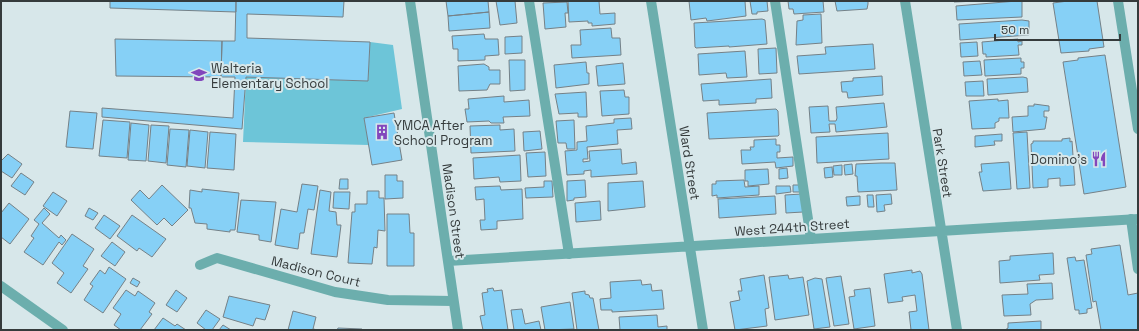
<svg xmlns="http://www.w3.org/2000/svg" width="1139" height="331" viewBox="0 0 1139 331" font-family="'Space Grotesk',sans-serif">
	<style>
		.green { fill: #6dc5d8 }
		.building { fill: #86d0f6; stroke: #758187 }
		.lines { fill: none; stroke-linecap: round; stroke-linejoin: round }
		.service { stroke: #6caead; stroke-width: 10 }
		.minor { stroke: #6caead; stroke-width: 10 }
		.labels { text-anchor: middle; stroke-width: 4; stroke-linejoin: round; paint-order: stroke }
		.poi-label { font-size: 13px; fill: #353b3c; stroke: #d7e7ea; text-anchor: start }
		.street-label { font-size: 13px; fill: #353b3c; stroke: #d7e7ea }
	</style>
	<rect width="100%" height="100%" fill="#d7e7ea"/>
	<path class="green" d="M370,42L393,45L402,109L364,118L369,145L243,142L246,77L368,81Z"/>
	<path class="building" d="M110,1H236V12L110,8Z
		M236,1H344L343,17L247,14V38L370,42L368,81L246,77L242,129L102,117V108L233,118L235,77H221L222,41H235Z
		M446,1H488L489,12L448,16Z
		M496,1H515L517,23L500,25Z
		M568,1H599L600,14L615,13V24L592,26V23H588V21L569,22Z
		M689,1H745L746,16L707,21L706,18L691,20Z
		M750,1H767L768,11L757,12V14H752Z
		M788,1H823L824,12L794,14L793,9H789Z
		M835,1H868V4L867,9L837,11Z
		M954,1H978L954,2Z
		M1017,1H1022V17L957,20L956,6Z
		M1068,1H1097L1104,47L1089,49V51L1061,53L1053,3Z
		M567,2L568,13H565L566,27L545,29L543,3Z
		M489,12L490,28L449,31L448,16Z
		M821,14L822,43L796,45L797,21L803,20V15Z
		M762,19L765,20L767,44L729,47V46L696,48L695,47L694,23Z
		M1022,20L1029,21V35L960,40L959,24Z
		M611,28L612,38H620L621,55L572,58L571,45H581L580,30Z
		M484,34L485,39H498L499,55L485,56V60L458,61V49H453L452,36Z
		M522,36V53L505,54V37Z
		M115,39L222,41L221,77L116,76Z
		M1018,39V42L1022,41V45H1018L1019,55L986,57V54H983L982,42Z
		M977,42L978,56L961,57L960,43Z
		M873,44L875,69L799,74L797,56L826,54L825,47Z
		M776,48L777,73L759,74L758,49Z
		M745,51L747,77L727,78L726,73L699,75L698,54Z
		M1105,55L1126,187L1084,194L1063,62L1078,60V58Z
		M1021,58V62H1024V68H1021V74L985,76L984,60Z
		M509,60H525V90L510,91Z
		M980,61L982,75L964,76L963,62Z
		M586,62L587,73H589V84L556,88L554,65Z
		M623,63L625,84L598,86L596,66Z
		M484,64L489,67V70H500V84H490L487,90L459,91L458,66Z
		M882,76L883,95L848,98L847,92H842L841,82L853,81V78Z
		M1023,77L1027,78L1028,92L988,95L987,79Z
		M771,79L772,98L756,99V103L719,105V100L703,101L701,84Z
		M983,81L984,96H966L965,82Z
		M624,90L625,97H629V114L602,116L600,91Z
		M586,92L587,117H578V113L559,114L555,94Z
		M504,96V102L529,100L530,116L503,117L504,123H491L489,121L467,122L465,109H469L468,99Z
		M998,99V101L1008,100L1009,118H999V121L995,123V128L972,129L969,101Z
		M884,103L887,127L836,132L835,124H829L830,132L811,133L809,107L828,106L829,121H836L837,118L836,107Z
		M1034,104L1049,106V111H1044V117H1047L1045,129L1013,132L1012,117L1028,116V106H1034Z
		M776,109L778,111L779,135L778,136L709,139L707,113Z
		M70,111L97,113L93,149L66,147Z
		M394,113L402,160L372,165L364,118Z
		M631,118L632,129L617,130L618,144L587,147L588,159H583V162L590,161L589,151L621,149L622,164L636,162L637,174L591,177V170L584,171V174L567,175L565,151L577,150V142L587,141L586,126L614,123V119Z
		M103,120L130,122L127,158L99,156Z
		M574,120L575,149H567L566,143H558L556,121Z
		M131,123L149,125L146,161L128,160Z
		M151,125L169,126L166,163L148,161Z
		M500,125V130L514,129L515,151L471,153L470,126Z
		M170,129L189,130L186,167L167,165Z
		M190,130L208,132L205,168L187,166Z
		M540,131L542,149L524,151L523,132Z
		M210,132L236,134L234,170L207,168Z
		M1027,132L1030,188L1017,189L1013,133Z
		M888,133L889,159L817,163L816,137Z
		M1002,134V141H994L995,145L975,147V136Z
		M1070,138V142L1072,141L1075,185L1060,186V178L1048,179V187L1033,188L1031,144L1033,143V141H1062V139Z
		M776,139V145H780V152H777V158L793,157V166L776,168L775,162L742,164L741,150H751L750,147H754V140Z
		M545,152L546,176L528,177L526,153Z
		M8,154L22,164L12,178L1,171V161Z
		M520,155L521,181L500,182L499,177L474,179L473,158Z
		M1009,162L1011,189L983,191L979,172H982L981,164Z
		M881,163H895L897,190L858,192L857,176H855L856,164Z
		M852,164L853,174L845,175L844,165Z
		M842,165V175H834L833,166Z
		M832,167L833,177L825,178L824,168Z
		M787,168L788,178L779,179V169Z
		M768,169L769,184L748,186V181H745V170Z
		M21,173L34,182L25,195L11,186Z
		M385,175H397V181H403V198L385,199Z
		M340,179H348V189H339Z
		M585,180L586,197L574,198V200L567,201V181Z
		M744,180L745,187L759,186V195L717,198V195L712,196V184H716V181Z
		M544,181H552L553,197L526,198L525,188L544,187Z
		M643,181L645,207L608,211V183Z
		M302,184L318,186L314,210L308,209L304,233H300L298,249L275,245L281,209L297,212Z
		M162,185L188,210L172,226L164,218L157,225L131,200L140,190L149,199Z
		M793,185H799L800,192H793Z
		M500,186L501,190L522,189L523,219L497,221V229L481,230L480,220H485L484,199L476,200L475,187Z
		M776,186H790L791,192L776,194Z
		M202,189L239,193L235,230H230V232L207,229V224L195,223L191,208H189L190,190L202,192Z
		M320,190L331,192L329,211L336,212L337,225H341L337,257L311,254Z
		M367,191H379V198H384L385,231L378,230L377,248L374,247L372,264L348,263L352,212H355V204H367Z
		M53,192L67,201L57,216L43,206Z
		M334,192H350L349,209L333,208Z
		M802,194L803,212L786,213L785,195Z
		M891,194L892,204L884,205L885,211L877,212L876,195Z
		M867,195H873L874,207H868Z
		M775,196L776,214L719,218L718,199Z
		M860,196V205L847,206L846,197Z
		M241,200L276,202L271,242L259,240V235L237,232Z
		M600,201L601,220L576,222L575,203Z
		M9,203L29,219L10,244L1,237V213Z
		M44,208L50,214L42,223L59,238L61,235L66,240L62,245L59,242L43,265L24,252L34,238L31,236L39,224L34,220Z
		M89,208L98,213L93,220L85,216Z
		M387,214H409L410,233H414V266H387Z
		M104,215L120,226L110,239L95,228Z
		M132,215L166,239L152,257L139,248L137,251L117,236Z
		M72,234L94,249L83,266L88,269L71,293L57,283L64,273L52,263Z
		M112,242L125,252L115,266L101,256Z
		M1120,245L1128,295L1138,293V330H1101L1096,301L1093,302L1086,255L1092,254L1091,249Z
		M1053,253L1054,274L1039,275L1040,280L1000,283L999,261L1010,260V256Z
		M1075,257L1076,261L1084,260L1092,308L1087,309V313L1079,314V310H1075L1067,258Z
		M109,267L126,279L103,313L84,300L93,286L90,284L100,270L105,274Z
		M912,270V273L920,271L922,274L929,330H911L909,312L917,311L915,295L902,297L903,301L888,303L884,274Z
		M764,275L769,308L765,309L767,326L735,330L730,302L740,300L738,291H742L740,279Z
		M788,275L789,279L803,277L809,315L775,320L769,277Z
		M841,276L849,324L834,326L826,278Z
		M133,278L140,282L137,287L130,283Z
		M815,278L822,279L830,327L814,329L807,281Z
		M641,280L642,285L651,284L652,291L662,290L664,309L612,312V310H601L600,299L611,298L610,282Z
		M1052,283L1053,299L1036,300L1030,304L1031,315L1004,316L1002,295L1028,294L1027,284Z
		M493,288L494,291L502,290L508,330H483L480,316L485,315L482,293L488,292L487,289Z
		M870,288L875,326L854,329L849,297L855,296L854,290Z
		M126,290L135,296L138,291L155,303L149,312L152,314L140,330H121L114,325L121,314L113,308Z
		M176,290L187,298L177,312L166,305Z
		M585,291V294L589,295L590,298H593L599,330H577L572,293Z
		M229,296L270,305L265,320L256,318L253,326L223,317Z
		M570,302L574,329L545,330L541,307Z
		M522,309L525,324L539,321L541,330H514L511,310Z
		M206,310L220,319L212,330H206L197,323Z
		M293,311L316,317L313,329L318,330H288Z
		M657,315L658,327L667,326V330H620L619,317Z
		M163,318L175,326L177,324L186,330H154Z
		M1041,321V330H1005L1008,328V323Z
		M223,325L231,330H219Z
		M338,328L362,329V330H337Z"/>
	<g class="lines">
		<path class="service" d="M529,1L569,254
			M775,1L811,239
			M1118,1L1138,129
			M1131,219L1138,269"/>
		<path class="minor" d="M410,1L458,330
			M651,1L703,330
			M905,1L957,330
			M448,261L1138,219
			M200,265L217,258L335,292L388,300L453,301
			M1,286L63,330"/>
	</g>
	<defs>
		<symbol id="school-bare" viewBox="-9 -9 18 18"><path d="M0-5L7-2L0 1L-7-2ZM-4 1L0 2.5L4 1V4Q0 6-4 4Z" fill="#8246bc" stroke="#d7e7ea" stroke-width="2.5" paint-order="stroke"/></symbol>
		<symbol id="building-bare" viewBox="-9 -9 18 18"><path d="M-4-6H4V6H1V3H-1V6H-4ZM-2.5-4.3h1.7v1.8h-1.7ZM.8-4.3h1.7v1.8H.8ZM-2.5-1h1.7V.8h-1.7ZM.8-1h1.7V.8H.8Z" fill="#8246bc" stroke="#d7e7ea" stroke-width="2.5" paint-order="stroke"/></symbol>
		<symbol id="restaurant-bare" viewBox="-9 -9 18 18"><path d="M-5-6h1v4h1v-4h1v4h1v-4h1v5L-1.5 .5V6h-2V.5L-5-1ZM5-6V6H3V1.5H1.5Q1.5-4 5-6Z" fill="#8246bc" stroke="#d7e7ea" stroke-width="2.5" paint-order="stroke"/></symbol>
	</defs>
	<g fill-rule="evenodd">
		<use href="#school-bare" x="188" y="64" width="22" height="22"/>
		<use href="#building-bare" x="371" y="121" width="22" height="22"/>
		<use href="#restaurant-bare" x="1088" y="148" width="22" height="22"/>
	</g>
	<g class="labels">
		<g class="poi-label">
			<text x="211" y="73">Walteria<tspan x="211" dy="15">Elementary School</tspan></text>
			<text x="394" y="130">YMCA After<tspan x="394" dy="15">School Program</tspan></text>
			<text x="1087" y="164" text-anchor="end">Domino's</text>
		</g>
		<g class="street-label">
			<text transform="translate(690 163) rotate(81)" y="5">Ward Street</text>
			<text transform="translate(943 163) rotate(81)" y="5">Park Street</text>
			<text transform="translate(454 211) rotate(82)" y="5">Madison Street</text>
			<text transform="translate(792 227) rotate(-4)" y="5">West 244th Street</text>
			<text transform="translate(316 271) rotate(14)" y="5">Madison Court</text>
		</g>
	</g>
	<rect width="1139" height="331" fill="none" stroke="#353b3c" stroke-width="4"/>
	<path d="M995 34v6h125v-6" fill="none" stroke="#353b3c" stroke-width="2"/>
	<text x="1001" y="34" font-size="12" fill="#353b3c" stroke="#d7e7ea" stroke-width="3" paint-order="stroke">50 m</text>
</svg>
